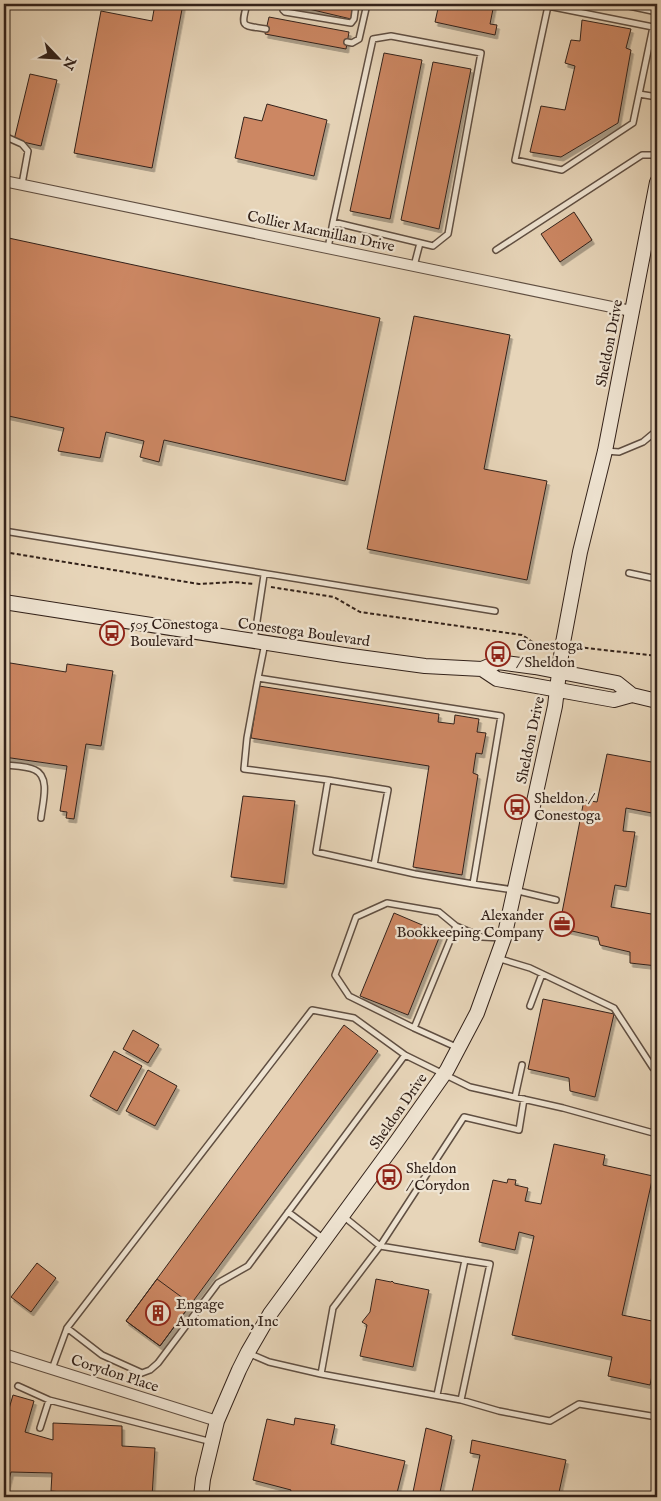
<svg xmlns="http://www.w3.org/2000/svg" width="661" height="1501" viewBox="0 0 661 1501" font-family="'IM FELL English',serif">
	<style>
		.building { fill: #cc8764; stroke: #33221a; filter: url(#shadow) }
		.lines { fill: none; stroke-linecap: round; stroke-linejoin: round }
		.lane-casing { stroke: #604f42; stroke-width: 8 }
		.street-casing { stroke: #604f42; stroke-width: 12 }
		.secondary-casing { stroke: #33221a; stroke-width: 16 }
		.path { stroke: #33221a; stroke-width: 2; stroke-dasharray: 4 2.5; stroke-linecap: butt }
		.lane { stroke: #efe4d2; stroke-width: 5 }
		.street { stroke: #efe4d2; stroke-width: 10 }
		.secondary { stroke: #efe4d2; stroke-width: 14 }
		.labels { text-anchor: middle; stroke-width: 4.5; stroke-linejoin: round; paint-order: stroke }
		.street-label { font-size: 15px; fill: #33221a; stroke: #efe4d2 }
		.poi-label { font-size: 15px; fill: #33221a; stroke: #efe4d2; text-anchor: start }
	</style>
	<defs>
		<filter id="shadow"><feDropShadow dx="2.5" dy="4" stdDeviation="0" flood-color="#0004"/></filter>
	</defs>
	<rect width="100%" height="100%" fill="#e7d5b9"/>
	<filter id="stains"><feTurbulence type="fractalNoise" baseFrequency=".004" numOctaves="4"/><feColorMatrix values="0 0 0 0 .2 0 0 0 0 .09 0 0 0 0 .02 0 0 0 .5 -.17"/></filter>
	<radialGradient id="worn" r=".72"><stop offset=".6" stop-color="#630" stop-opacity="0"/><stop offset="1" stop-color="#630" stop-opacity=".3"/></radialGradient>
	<path class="building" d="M155,4H183L152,168L74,153L101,11L152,21Z
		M293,4H354L351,19L292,5Z
		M439,4H494L490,24L497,25L495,35L435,22Z
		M269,17L349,32L346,49L265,34Z
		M582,20L631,29L626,48L631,50L618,123L561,157L530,152L541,106L565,110L575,66L565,63L571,40L580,41Z
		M384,53L422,60L390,219L350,211Z
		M433,62L471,69L439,229L401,220Z
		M30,74L57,80L41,146L14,140Z
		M267,104L327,120L314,176L235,158L244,117L262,121Z
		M574,212L592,240L560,262L541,234Z
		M4,237L380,318L345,481L164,440L159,462L140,457L144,441L106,432L100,458L58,451L64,428L4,415Z
		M414,316L510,335L484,469L547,481L527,580L367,549Z
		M4,662L66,672L67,664L113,671L101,746L86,744L74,819L66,818L67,812L60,811L67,766L4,757Z
		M259,686L439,714L438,722L454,724L455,715L479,719L477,732L486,733L482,754L476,753L473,773L478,775L462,875L413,867L429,766L251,738Z
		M607,754L657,763V814L626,808L623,831L635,832L626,887L615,885L611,907L657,915V966L630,963V952L600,945L598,937L559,928L584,800L597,802Z
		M243,796L295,801L284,884L231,877Z
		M394,913L441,933L408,1015L360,996Z
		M543,999L614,1014L595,1097L570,1091L569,1078L528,1069Z
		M344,1025L378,1051L160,1346L126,1321Z
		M133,1030L159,1045L148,1063L123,1049Z
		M114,1051L142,1066L117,1111L90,1096Z
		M148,1070L177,1086L155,1126L126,1111Z
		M554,1144L605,1155L603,1165L653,1176L622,1315L657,1322V1352L650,1385L608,1376L612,1357L512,1335L534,1236L519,1232L515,1250L479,1242L493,1180L507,1183L508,1179L516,1180L515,1185L528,1188L525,1201L541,1204Z
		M37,1263L56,1278L31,1312L11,1297Z
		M157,1279L191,1304L160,1346L126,1321Z
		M376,1279L391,1282L392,1281L394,1283L429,1290L413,1367L360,1356L367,1325L362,1322L370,1312Z
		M13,1395L34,1401L25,1432L53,1440V1423L122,1426V1446L155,1448L152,1497H118L51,1491L52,1473L11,1472L6,1491L4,1490V1426Z
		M295,1418L335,1425L331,1444L405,1461L396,1497H289L291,1490L253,1480L267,1419L294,1425Z
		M426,1428L452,1436L439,1497H412Z
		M472,1440L566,1460L558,1497H471L480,1455L470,1453Z"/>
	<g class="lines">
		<defs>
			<path id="lane" d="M247,4C240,29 243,25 266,29
				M283,4V10L285,12L351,23L354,19L356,4
				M620,4L657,12
				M653,27L633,123L562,170L515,160L548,6L653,27L657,28
				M347,42L352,43L359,39L367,4
				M639,94L657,97
				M4,136L22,144L28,151L22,184
				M328,248L333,222L373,39L391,36L481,53L448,234L433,246L333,222
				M496,250L642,155H657
				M414,266L420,243
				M605,451L619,452L643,442L655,432L657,421
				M4,531L495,611
				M629,573L657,579
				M254,641L264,575
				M265,643L258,678L501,716L473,884L514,890L556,900
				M258,678L247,738L244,769L328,780L316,852L415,874L473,884
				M4,765C13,766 27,766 35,770C51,777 42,805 41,818
				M328,780L388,790L374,865
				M497,958L530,968L614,1008L653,1068L657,1069
				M530,1006L542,974
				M414,1028L349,996L335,975L356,917L387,903L439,912L456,926
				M456,1047L414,1028L456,926L482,937L503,938
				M515,1097L522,1065
				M288,1212L324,1239
				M343,1216L380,1246L465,1260
				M67,1328L102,1355L142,1373L150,1370L158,1363L218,1283L248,1266L405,1055L470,1087L563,1108L657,1134
				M248,1353L269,1362L321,1374L461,1400L499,1411L550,1421L579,1404L657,1417
				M52,1369L67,1328L312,1010L354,1018L405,1055
				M321,1374L333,1308L380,1246L464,1117L519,1130L524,1099
				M18,1386L49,1400L212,1442
				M437,1395L465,1260L490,1264L461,1400
				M40,1428L49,1400
				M27,1495L44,1497"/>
			<path id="street" d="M4,181L631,311
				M4,1354L217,1421"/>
			<path id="secondary" d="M4,602L344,655L425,666L482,669L498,662L535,667L617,683L632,695L657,701
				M482,669L497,679L614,700L632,695
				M201,1497L203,1479L217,1421L239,1370L248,1352L270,1314L397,1141L447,1070L477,1013L504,938L555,706L562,648L580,552L605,451L657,182"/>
		</defs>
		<use href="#lane" class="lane-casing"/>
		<use href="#street" class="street-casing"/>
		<use href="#secondary" class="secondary-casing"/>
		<path class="path" d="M4,552L199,584L234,582L254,584
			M271,587L334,597L360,612L522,635L543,649
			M578,647L657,656"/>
		<use href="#lane" class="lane"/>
		<use href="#street" class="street"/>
		<use href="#secondary" class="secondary"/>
	</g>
	<defs>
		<symbol id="bus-ring" viewBox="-11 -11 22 22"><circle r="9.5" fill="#efe4d2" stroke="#8f2418" stroke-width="1.5"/><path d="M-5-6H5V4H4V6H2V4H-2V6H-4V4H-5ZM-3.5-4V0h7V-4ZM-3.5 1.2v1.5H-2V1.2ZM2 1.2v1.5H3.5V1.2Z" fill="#8f2418"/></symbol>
		<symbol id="office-ring" viewBox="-11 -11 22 22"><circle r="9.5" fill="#efe4d2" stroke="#8f2418" stroke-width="1.5"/><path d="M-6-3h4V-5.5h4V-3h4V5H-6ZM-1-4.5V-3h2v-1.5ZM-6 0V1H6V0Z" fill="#8f2418"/></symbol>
		<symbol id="building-ring" viewBox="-11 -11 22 22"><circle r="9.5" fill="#efe4d2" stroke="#8f2418" stroke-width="1.5"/><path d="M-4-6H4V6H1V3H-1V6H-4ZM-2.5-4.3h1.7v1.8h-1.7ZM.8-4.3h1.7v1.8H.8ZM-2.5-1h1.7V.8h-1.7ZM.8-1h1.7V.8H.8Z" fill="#8f2418"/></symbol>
	</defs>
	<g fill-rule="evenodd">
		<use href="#bus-ring" x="98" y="619" width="28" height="28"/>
		<use href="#bus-ring" x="484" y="640" width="28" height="28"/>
		<use href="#bus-ring" x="503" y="793" width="28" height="28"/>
		<use href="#office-ring" x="548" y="910" width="28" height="28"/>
		<use href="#bus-ring" x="375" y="1163" width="28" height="28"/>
		<use href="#building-ring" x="144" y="1299" width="28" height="28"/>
	</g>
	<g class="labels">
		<g class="street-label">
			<text transform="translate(321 231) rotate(12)" y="5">Collier Macmillan Drive</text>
			<text transform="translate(609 343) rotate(-79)" y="5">Sheldon Drive</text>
			<text transform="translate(304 632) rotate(8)" y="5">Conestoga Boulevard</text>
			<text transform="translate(530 740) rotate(-78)" y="5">Sheldon Drive</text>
			<text transform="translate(398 1111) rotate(-55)" y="5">Sheldon Drive</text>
			<text transform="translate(115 1373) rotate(18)" y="5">Corydon Place</text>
		</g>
		<g class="poi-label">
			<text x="130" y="629">505 Conestoga<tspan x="130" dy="17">Boulevard</tspan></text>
			<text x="516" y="650">Conestoga<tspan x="516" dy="17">/ Sheldon</tspan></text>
			<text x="534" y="803">Sheldon /<tspan x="534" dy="17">Conestoga</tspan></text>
			<text x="544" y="920" text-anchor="end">Alexander<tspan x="544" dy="17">Bookkeeping Company</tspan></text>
			<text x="406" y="1173">Sheldon<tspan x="406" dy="17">/ Corydon</tspan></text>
			<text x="176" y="1309">Engage<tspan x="176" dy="17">Automation, Inc</tspan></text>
		</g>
	</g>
	<rect width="661" height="1501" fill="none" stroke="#e7d5b9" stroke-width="20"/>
	<rect x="5" y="5" width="651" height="1491" fill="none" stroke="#33221a" stroke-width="2.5"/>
	<rect x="10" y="10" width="641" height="1481" fill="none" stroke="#33221a"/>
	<g transform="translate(58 58) rotate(115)" stroke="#efe4d2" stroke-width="4" paint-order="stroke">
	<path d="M0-4L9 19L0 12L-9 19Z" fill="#33221a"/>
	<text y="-8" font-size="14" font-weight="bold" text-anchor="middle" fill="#33221a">N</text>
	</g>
	<rect width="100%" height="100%" filter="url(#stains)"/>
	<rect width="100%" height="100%" fill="url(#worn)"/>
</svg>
